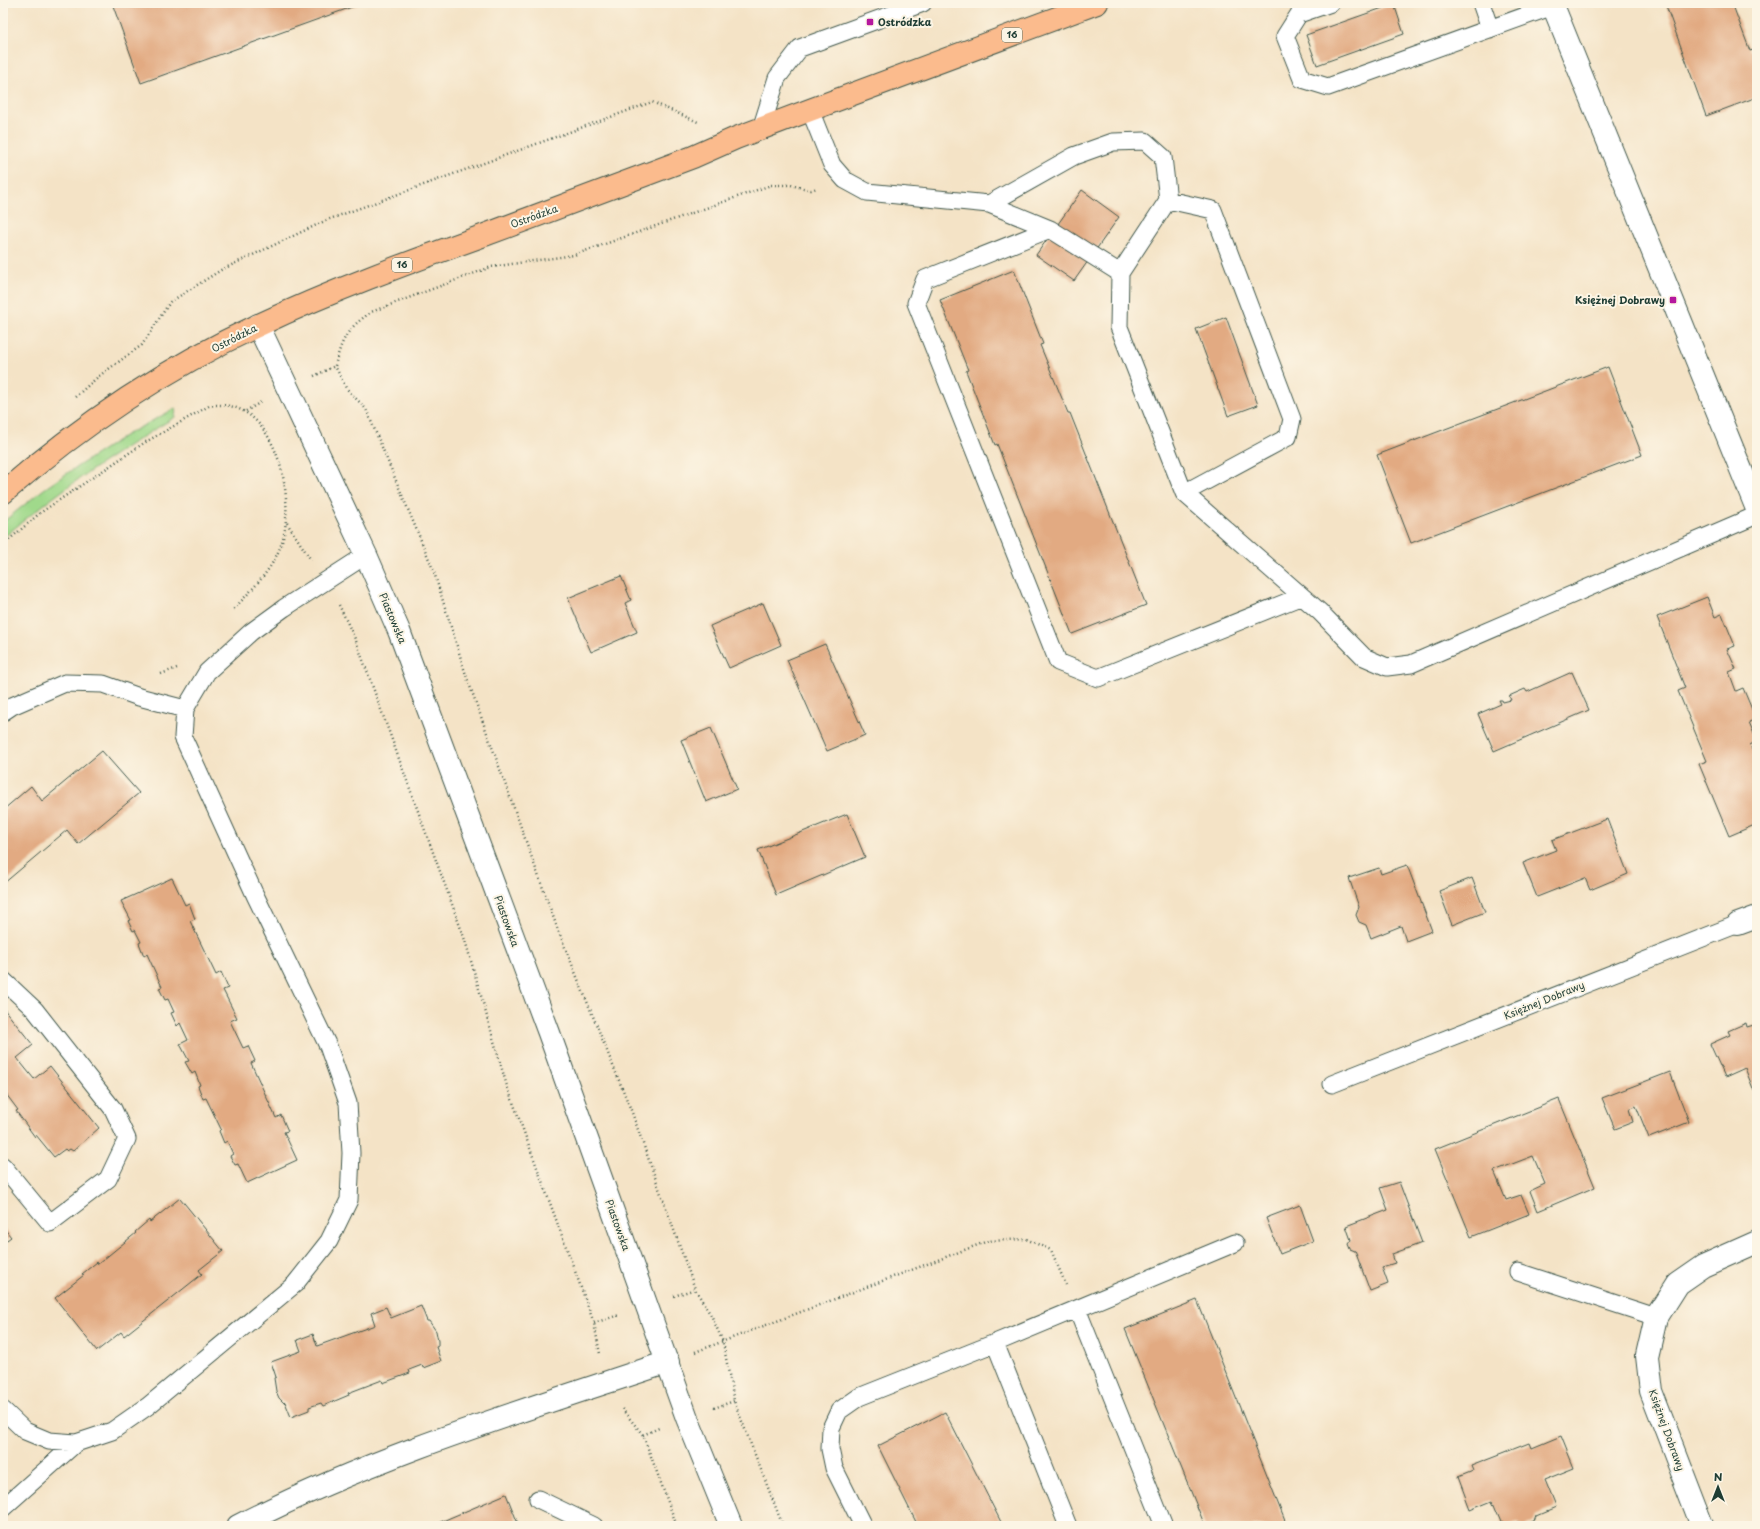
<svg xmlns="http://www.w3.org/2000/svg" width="1760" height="1529" viewBox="0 0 1760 1529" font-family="'Playpen Sans',sans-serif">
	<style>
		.green { fill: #a0d98b; stroke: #608b60 }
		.building { fill: #e2aa82 }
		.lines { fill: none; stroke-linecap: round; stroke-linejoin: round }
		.service-casing { stroke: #3f564a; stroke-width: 19 }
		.minor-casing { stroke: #3f564a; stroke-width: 24 }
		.tertiary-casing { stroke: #3f564a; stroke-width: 24 }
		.primary-casing { stroke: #3f564a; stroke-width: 24 }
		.path { stroke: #3f564a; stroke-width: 2.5; stroke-dasharray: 1 3; stroke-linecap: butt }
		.service { stroke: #fff; stroke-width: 17 }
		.minor { stroke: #fff; stroke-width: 22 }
		.tertiary { stroke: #fff; stroke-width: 22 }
		.primary { stroke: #fbbb8d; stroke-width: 22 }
		.poi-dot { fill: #b5179e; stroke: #fcf5e5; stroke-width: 1.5 }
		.labels { text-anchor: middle; stroke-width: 4; stroke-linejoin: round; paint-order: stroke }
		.shield { fill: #fcf5e5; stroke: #617469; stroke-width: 1 }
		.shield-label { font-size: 9px; font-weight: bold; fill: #1f3d34 }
		.poi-label { font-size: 10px; font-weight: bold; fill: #1f3d34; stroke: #fcf5e5; text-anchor: start }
		.street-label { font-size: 10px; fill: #1f3d34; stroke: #fcf5e5 }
	</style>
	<rect width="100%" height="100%" fill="#fcf5e5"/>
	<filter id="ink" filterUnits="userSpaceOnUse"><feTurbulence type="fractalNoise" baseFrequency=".025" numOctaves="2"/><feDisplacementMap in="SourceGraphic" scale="8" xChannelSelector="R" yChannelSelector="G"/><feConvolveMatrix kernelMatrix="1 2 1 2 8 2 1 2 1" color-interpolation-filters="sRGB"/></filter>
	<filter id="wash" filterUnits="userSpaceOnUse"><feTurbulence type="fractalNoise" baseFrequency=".012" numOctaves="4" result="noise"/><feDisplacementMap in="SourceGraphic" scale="16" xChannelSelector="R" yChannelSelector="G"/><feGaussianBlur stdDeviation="0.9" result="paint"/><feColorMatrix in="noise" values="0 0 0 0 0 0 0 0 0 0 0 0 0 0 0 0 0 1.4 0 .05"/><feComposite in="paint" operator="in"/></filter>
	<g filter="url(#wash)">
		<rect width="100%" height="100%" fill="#f4e3c6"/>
		<path class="green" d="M176,408L175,417C115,453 56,492 3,538V522L44,489L72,470L126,435Z"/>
		<g id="blocks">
			<path class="building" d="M112,3H363L141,83Z
				M1665,3H1732L1750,51L1753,50L1757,62V97L1706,116Z
				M1394,4L1404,34L1317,65L1306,35Z
				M1082,190L1119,217L1074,281L1036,255Z
				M1014,270L1043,344L1040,345L1068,413H1070L1146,605L1072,634L997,444L995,445L966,371L968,370L940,300Z
				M1226,317L1258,405L1228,416L1196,329Z
				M1608,367L1642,455L1411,543L1377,455Z
				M621,576L631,600L625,603L637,632L591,652L568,598Z
				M1707,597L1715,617L1722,614L1735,646L1727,649L1736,669L1729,672L1736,691L1743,688L1756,719L1749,722L1757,741L1750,745L1757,762V824L1729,836L1699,764L1707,761L1678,691L1685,688L1657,617Z
				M763,603L781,645L729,668L710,626Z
				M825,644L865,735L827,751L787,660Z
				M1572,672L1589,710L1494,751L1478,714L1501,704L1499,700H1502L1503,702L1511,700L1509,696L1525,689L1527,692Z
				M711,728L737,789L706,802L681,740Z
				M102,751L139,793L78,844L67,830L3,884V810L31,786L42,801Z
				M847,814L865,857L776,895L758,850Z
				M1607,819L1628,874L1590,890L1585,878L1537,897L1523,863L1556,850L1552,840Z
				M1407,865L1432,931L1406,941L1401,926L1371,938L1366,925L1359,922L1356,915L1359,907L1349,878L1379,868L1381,874Z
				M172,878L185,905L189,903L195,919L190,921L216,975L221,972L228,988L223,990L237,1018L230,1021L243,1048L248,1046L255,1061L251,1063L276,1118L281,1115L288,1131L284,1132L297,1160L247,1183L238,1164L235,1165L230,1156L233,1154L227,1141L224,1143L219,1131L221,1129L206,1098L203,1099L198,1086L200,1085L195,1072L192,1074L185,1062L189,1061L180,1044L188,1040L180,1023L177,1026L171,1013L174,1012L168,999L165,1000L159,988L162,987L147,954L144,956L139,943L141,942L135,930L133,931L128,921L131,920L121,901Z
				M1472,878L1485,912L1452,925L1439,891Z
				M3,1008L33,1045L17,1058L34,1079L50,1066L99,1128L73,1151L70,1149L67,1151L65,1149L54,1157L36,1135L35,1137L16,1111L18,1110L3,1090Z
				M1746,1023L1747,1027L1757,1024V1090L1754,1091L1745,1068L1725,1077L1710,1044L1730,1035L1728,1031Z
				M1670,1072L1689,1122L1649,1138L1636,1106L1629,1109L1633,1122L1615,1129L1602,1098Z
				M1559,1099L1595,1187L1538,1211L1530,1191L1545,1184L1533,1156L1494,1171L1506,1200L1521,1195L1529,1214L1471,1237L1435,1149Z
				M1399,1182L1422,1243L1392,1254L1395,1263L1382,1267L1388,1284L1370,1291L1355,1251L1350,1249L1348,1244L1351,1240L1346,1226L1388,1210L1380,1188Z
				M180,1198L223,1251L199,1270L202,1274L124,1336L121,1332L97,1351L55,1298L84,1275L82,1274L97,1262L98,1264L136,1233L135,1232L149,1220L150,1222Z
				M1300,1205L1313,1241L1280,1254L1266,1218Z
				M3,1227L11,1237L3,1243Z
				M1197,1300L1287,1526H1205L1125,1329Z
				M421,1306L427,1321H429L436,1331L438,1341V1346L436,1347L441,1361L423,1368L422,1365L409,1370L410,1373L383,1383L382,1380L348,1393L349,1395L323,1406L321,1403L309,1407V1410L291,1417L285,1402L284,1403L279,1398L276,1391L274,1378L276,1377L271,1362L301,1351L297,1340L313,1334L317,1346L375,1325L371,1313L386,1307L391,1318Z
				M945,1412L1003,1526H918L878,1446Z
				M1561,1436L1574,1468L1544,1480L1555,1507L1536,1515L1534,1521L1524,1525L1518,1522L1507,1526H1503L1492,1500L1470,1509L1458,1477L1473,1471L1471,1466L1530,1443L1532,1448Z
				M506,1494L519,1526H439L438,1523Z"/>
		</g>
	</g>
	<g filter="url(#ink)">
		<use href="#blocks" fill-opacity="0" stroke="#3f564a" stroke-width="1"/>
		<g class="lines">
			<defs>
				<path id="service" d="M1331,3L1299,14L1285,36L1302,79L1328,87L1553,6
					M1481,3L1490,29
					M810,110L832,165L845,180L867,192L989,204L1050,229L1120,273
					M761,129L777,78L800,48L923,3
					M1168,200L1213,210L1292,419L1288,437L1184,493
					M989,204L1074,156L1113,142L1145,141L1163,157L1168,200L1120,273L1119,327L1184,493L1320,612L1364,657L1387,667L1411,664L1757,515
					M1050,229L925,279L916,303L1058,662L1098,678L1302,596
					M3,712L12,706L65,683L103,684L139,697L185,709
					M3,980L35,1010L113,1109L127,1139L108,1179L50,1223L3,1166
					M1332,1084L1738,924
					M1518,1272L1656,1317
					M1077,1309L1164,1526
					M995,1343L1068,1526
					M3,1410L25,1431L49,1441L76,1443L112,1431L148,1406L295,1284L329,1241L349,1200L351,1153L348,1103L328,1046L255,895L183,737L185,709L207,672L251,632L284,608L366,555
					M538,1499L594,1526
					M3,1508L76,1443
					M863,1526L834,1468L830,1449L831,1428L839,1411L859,1397L995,1343L1235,1243"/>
				<path id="minor" d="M1552,3L1757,509
					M1738,924L1757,917
					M238,1526C372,1456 525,1410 668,1362
					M1703,1526L1651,1391L1647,1356L1656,1317L1677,1284L1703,1266L1757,1242"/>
				<path id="tertiary" d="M258,325L366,555L399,631L549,1033L687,1418L731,1526"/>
				<path id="primary" d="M3,493C80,426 166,368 259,325C331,291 407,263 482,236C552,210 623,183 693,157L736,138L810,110L1097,3"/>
			</defs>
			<use href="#service" class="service-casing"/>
			<use href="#minor" class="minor-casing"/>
			<use href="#tertiary" class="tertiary-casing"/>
			<use href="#primary" class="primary-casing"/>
			<path class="path" d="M314,376L335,366
				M75,397L99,376L142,345L170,302L221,270L327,220L652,102L698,122
				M246,411L261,402
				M287,523L311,560
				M3,545L40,513L144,443L209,406C276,393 300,503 279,550C269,574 250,591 233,610
				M339,605L356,641L465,940L506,1083L594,1323L600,1354
				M161,674L177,668
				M674,1296L695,1289
				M594,1323L619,1315
				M695,1352L988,1241L1026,1239L1051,1250L1066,1285
				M714,1408L734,1401
				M622,1409L643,1435L677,1526
				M643,1435L659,1428
				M783,1526L734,1401L723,1342L712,1317L695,1289L631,1110L558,930L466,675L433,569L366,409L346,388L335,366C342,338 347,329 371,312L491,267L574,255L771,185H791L811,190L817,188"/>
			<use href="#service" class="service"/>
			<use href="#minor" class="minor"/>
			<use href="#tertiary" class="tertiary"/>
			<use href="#primary" class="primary"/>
		</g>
	</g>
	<g class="poi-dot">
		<rect x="866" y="18" width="8" height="8" rx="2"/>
		<rect x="1669" y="296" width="8" height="8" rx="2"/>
	</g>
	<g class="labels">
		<g class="shield">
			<rect x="1002" y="28" width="20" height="14" rx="3"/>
			<rect x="392" y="258" width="20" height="14" rx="3"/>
		</g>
		<g class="shield-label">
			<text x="1012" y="38">16</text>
			<text x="402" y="268">16</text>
		</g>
		<g class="poi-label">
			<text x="878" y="26">Ostródzka</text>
			<text x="1665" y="304" text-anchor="end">Księżnej Dobrawy</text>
		</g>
		<g class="street-label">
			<text transform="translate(534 216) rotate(-20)" y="4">Ostródzka</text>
			<text transform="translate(234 338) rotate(-27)" y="4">Ostródzka</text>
			<text transform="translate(393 618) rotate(67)" y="4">Piastowska</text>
			<text transform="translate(507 921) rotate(70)" y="4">Piastowska</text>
			<text transform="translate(1544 1000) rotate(-22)" y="4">Księżnej Dobrawy</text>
			<text transform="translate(618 1225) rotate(70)" y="4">Piastowska</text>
			<text transform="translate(1667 1430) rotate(70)" y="4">Księżnej Dobrawy</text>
		</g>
	</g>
	<rect width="1760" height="1529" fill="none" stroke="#fcf5e5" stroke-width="16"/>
	<g transform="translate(1718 1487)" stroke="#fcf5e5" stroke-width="3" paint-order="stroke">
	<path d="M0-3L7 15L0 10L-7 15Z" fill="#1f3d34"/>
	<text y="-6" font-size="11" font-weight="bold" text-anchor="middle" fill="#1f3d34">N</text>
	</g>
</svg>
